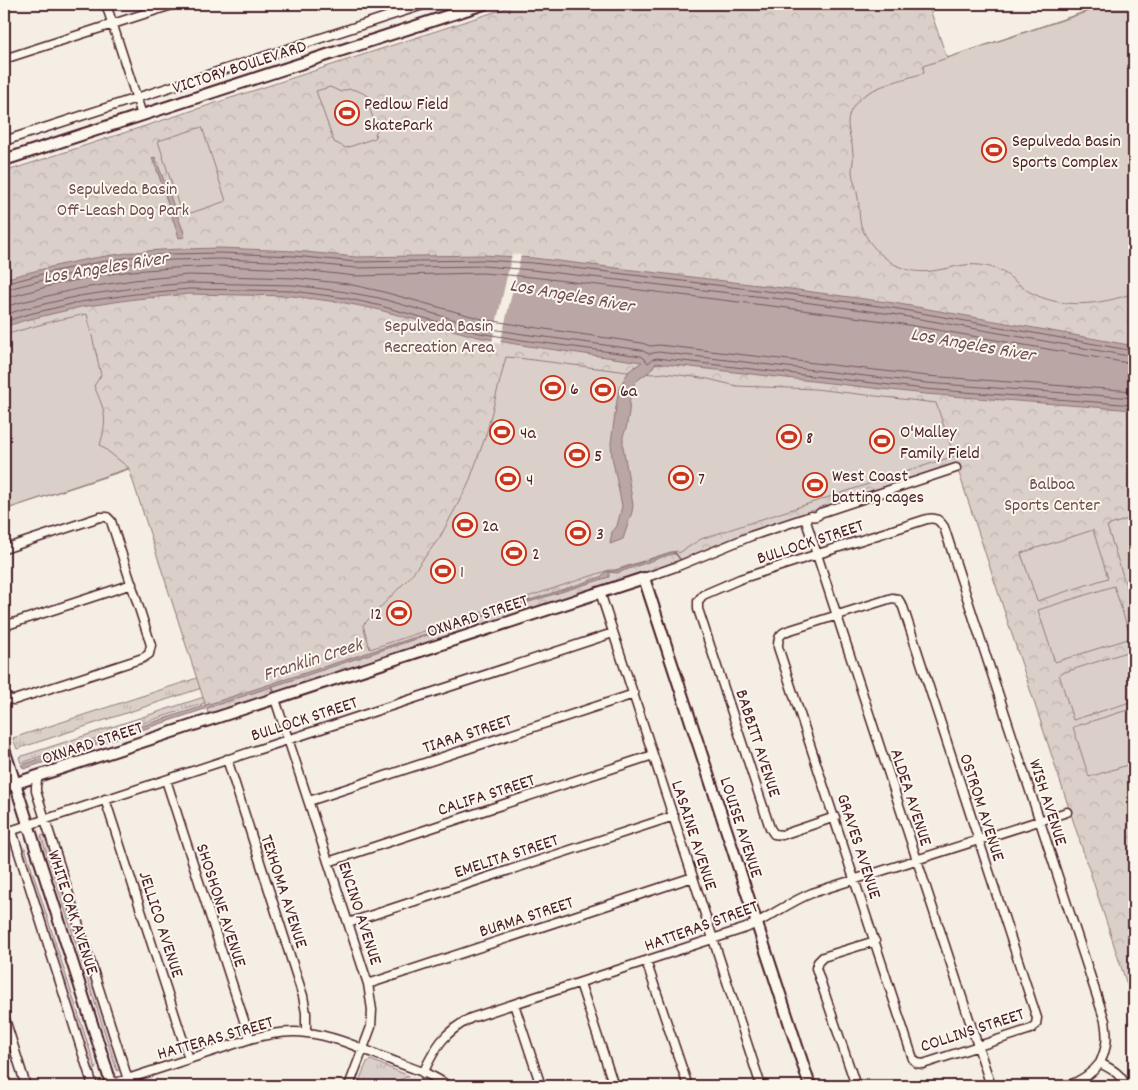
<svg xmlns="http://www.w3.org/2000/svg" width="1138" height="1090" viewBox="0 0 1138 1090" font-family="Dekko,sans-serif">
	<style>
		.built { fill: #e7dfd6 }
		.grass { fill: url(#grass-tufts); stroke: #92787a }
		.park { fill: url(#park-crowns); stroke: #92787a }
		.pitch { fill: #dbd0c9; stroke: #92787a }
		.water { fill: #baa7a5; stroke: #8d7174 }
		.pier { fill: #f4eee4 }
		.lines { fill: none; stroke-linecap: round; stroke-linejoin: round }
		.shore { stroke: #77555c; stroke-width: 1 }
		.stream { stroke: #8d7174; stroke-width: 2 }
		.minor-casing { stroke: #4a1f2b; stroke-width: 11 }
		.major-casing { stroke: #4a1f2b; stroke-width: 14 }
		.minor { stroke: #fbf7ec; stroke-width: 8 }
		.major { stroke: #fbf7ec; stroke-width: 10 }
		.labels { text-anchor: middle; stroke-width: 4; stroke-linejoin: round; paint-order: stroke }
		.street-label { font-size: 18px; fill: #4a1f2b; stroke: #fbf7ec }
		.poi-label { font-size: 18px; fill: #4a1f2b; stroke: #fbf7ec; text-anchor: start }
		.park-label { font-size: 18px; fill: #6e4b52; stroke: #fbf7ec }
		.water-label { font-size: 19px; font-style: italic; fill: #714f56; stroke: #fbf7ec }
	</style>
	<defs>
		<pattern id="grass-tufts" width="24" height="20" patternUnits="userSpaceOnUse" patternTransform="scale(1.25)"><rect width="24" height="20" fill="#dbd0c9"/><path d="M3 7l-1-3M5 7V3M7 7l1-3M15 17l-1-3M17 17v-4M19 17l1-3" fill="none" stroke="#bdb2ad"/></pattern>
		<pattern id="park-crowns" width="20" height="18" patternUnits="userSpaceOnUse" patternTransform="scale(1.25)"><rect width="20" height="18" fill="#dbd0c9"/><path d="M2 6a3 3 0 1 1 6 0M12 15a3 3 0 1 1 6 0" fill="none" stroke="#bdb2ad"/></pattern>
	</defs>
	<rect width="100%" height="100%" fill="#f4eee4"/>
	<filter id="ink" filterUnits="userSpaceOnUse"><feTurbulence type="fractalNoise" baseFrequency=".02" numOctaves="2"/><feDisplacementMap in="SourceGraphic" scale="10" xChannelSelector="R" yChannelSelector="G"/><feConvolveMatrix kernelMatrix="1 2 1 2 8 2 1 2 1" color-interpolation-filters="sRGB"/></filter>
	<g filter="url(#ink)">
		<path class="built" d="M371,1060L425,1082L433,1086H357L367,1062Z"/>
		<path class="grass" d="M370,649L21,763L19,757L235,687Z
			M237,665L232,678L17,749L13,738Z
			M45,835L121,1069L117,1071L41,836Z
			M25,848L96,1069L92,1070L21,849Z
			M371,1060L409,1076L385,1086H357L367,1062Z"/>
		<path class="park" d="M519,4H928L947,58L1108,4H1134V1006L956,464L745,534L673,563L209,716L129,469L4,510V172Z"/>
		<path class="pitch" d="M1111,4H1133L1134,9V293C1100,305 1061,310 1028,291C1022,287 1016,282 1010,277C1001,270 990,266 979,265C964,263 952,268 938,270C921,274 902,271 888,260C877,252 867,241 862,228C858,218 860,208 858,198C857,189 853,181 852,172C852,166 854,160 853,154C853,143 848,134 848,124C848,116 851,109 856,103C868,87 905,79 924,73L923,66Z
			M330,87L341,92C352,85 362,93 372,98L369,106L377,131L375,133L376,137L375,138L346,148L334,142L316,91Z
			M202,127L226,201L182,216L158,141Z
			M87,314L101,375L94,386C105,411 108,418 100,445L129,468L4,510V335L53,321Z
			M506,357L518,358L628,372L654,374L665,373L708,379L737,386L815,389L936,403L954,456L701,539L679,553L677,551L671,552L615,570H609L370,649L363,625L409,578L440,537L468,485L486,435Z
			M1134,517V596L1130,598L1107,526Z
			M1093,530L1108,578L1037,601L1021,553Z
			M1114,586L1131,638L1055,662L1038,610Z
			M1133,650L1134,653V701L1073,720L1059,674Z
			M1134,708V763L1089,777L1073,727Z"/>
		<path class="water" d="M155,157L183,230L185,237L179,238L177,231L157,170L152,158Z
			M220,248L295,251L356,257L483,255L533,258L783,288L894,303L1107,341L1134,346V410L925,394L656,363L649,372L639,379L634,384L631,390L630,397L629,412L626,429L623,436V446L633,505L632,512L623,539L610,544L612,532L617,526L622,506L612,457L611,443L616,407L619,388L623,381L629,371L642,362L521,345L478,337L376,309L345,303L292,296L189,294L135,299L81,307L26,320L4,327V279C45,268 85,258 128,253C158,249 189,249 220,248Z
			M671,552H674L677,554H671L617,573L609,572V577L497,612L24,769L21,765L598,578L602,576L605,572L619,570Z"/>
		<path class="pier" d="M512,254L521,255L500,344L492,342Z"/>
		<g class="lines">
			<path class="shore" d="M4,284L50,272L95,263L130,257L172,254L220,253L294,256L356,262L483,260L533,263L782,293L893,308L1134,351
				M4,290L51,278L96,269L131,264L172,260L220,259L294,262L356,268L483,266L532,270L781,299L892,314L1134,357
				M4,297H10L53,285L97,276L131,271L173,268L220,266L293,269L355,276L483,273L532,277L780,307L891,322L1134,364
				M4,307L22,302L77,289L134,280L188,275L294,278L348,284L380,291L482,319L524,326L642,343L650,346L659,345L927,376L1134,391
				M4,315L23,309L79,296L134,288L189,283L293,285L346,292L379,298L480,327L523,334L641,350L649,354L658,352L926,383L1134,398
				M4,322L25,315L80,302L135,294L189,289L293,291L345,298L377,305L479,333L522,340L641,356L644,358L648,363L653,359L657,358L925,389L1134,405"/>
			<path class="stream" d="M674,553L676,554L682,562
				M600,601L599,603L606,625
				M272,686L275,695"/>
			<defs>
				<path id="minor" d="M106,4L142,115
					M4,59L175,4
					M4,141L426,4
					M805,518L991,1086
					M4,549L100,517H107L111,521L151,645L149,654L143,658L14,700C8,700 5,697 4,692
					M644,578L678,566L751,536L811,516C815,517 818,516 820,513L956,468
					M600,592L761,1086
					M892,598L898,599L903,607L981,847L1037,1018L1036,1024L1031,1029L923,1064L917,1063L913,1059L778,647C778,639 779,634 787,631Z
					M4,626L132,584
					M275,699L368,984L372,1010L371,1027L349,1086
					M227,759L303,996L306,1013V1032
					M38,776L36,786V791L130,1086
					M166,780L250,1039
					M105,799L189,1059
					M309,801L634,694
					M835,817L782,835L774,834L770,828L698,609V601L703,595L740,579L927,519C936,517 939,520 944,527L1105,1021C1108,1038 1107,1047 1100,1063C1113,1070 1120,1073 1126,1086
					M12,831L93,1086
					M4,833L613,633
					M328,862L653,755
					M348,923L674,816
					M646,961L688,1086
					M580,983L614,1086
					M368,984L693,877
					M514,1004L541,1086
					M4,1016L26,1086
					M423,1073C436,1046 444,1032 471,1018L746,928C769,918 789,902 812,893L1067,812
					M106,1086L250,1039C268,1034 288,1030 307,1033C335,1036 362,1049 388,1059C408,1067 431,1073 448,1086
					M856,1086L816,968L818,962L823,957L875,941
					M1067,1086C1081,1081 1091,1075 1100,1063"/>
				<path id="major" d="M4,160L484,4
					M4,749L112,1086
					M4,787L644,578L810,1086"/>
			</defs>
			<use href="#minor" class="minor-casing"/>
			<use href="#major" class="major-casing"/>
			<use href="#minor" class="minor"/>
			<use href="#major" class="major"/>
		</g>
	</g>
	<defs>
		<symbol id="stadium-ring" viewBox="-11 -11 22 22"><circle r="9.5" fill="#fbf7ec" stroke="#c8321e" stroke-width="1.5"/><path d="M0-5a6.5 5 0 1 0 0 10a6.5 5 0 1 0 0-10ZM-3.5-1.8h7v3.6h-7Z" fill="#c8321e"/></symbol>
	</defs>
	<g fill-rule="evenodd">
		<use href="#stadium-ring" x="333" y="99" width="28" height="28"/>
		<use href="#stadium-ring" x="980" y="136" width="28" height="28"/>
		<use href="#stadium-ring" x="539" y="374" width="28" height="28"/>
		<use href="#stadium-ring" x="589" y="376" width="28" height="28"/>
		<use href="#stadium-ring" x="488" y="418" width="28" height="28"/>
		<use href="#stadium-ring" x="775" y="423" width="28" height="28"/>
		<use href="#stadium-ring" x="868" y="427" width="28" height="28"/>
		<use href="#stadium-ring" x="563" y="441" width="28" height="28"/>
		<use href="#stadium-ring" x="667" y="464" width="28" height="28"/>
		<use href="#stadium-ring" x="494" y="465" width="28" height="28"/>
		<use href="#stadium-ring" x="801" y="471" width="28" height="28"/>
		<use href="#stadium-ring" x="451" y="511" width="28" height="28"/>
		<use href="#stadium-ring" x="564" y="519" width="28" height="28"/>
		<use href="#stadium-ring" x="500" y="539" width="28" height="28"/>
		<use href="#stadium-ring" x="429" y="557" width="28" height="28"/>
		<use href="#stadium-ring" x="385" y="599" width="28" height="28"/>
	</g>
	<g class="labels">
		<g class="street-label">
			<text transform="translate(239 66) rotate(-18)" y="6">VICTORY BOULEVARD</text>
			<text transform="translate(810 541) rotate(-18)" y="6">BULLOCK STREET</text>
			<text transform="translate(477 615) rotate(-18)" y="6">OXNARD STREET</text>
			<text transform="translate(304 718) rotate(-18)" y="6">BULLOCK STREET</text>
			<text transform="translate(467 733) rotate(-18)" y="6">TIARA STREET</text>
			<text transform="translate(92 742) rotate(-18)" y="6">OXNARD STREET</text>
			<text transform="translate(759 743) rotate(72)" y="6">BABBITT AVENUE</text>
			<text transform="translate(486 794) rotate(-18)" y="6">CALIFA STREET</text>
			<text transform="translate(912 797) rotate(72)" y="6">ALDEA AVENUE</text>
			<text transform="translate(1049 802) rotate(72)" y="6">WISH AVENUE</text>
			<text transform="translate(983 807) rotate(72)" y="6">OSTROM AVENUE</text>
			<text transform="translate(742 827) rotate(72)" y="6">LOUISE AVENUE</text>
			<text transform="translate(695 835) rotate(72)" y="6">LASAINE AVENUE</text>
			<text transform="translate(860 846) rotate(72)" y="6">GRAVES AVENUE</text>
			<text transform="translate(506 855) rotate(-18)" y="6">EMELITA STREET</text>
			<text transform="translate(285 891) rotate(72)" y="6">TEXHOMA AVENUE</text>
			<text transform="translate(222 905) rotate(72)" y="6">SHOSHONE AVENUE</text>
			<text transform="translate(74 912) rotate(72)" y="6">WHITE OAK AVENUE</text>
			<text transform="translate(361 913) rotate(72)" y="6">ENCINO AVENUE</text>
			<text transform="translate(526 916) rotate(-18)" y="6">BURMA STREET</text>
			<text transform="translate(162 924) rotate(72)" y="6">JELLICO AVENUE</text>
			<text transform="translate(701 925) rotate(-20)" y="6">HATTERAS STREET</text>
			<text transform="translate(972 1029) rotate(-18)" y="6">COLLINS STREET</text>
			<text transform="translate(215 1037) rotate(-16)" y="6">HATTERAS STREET</text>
		</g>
		<g class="poi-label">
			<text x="364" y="109">Pedlow Field<tspan x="364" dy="21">SkatePark</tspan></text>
			<text x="1012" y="146">Sepulveda Basin<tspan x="1012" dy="21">Sports Complex</tspan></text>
			<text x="570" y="394">6</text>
			<text x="620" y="396">6a</text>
			<text x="900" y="437">O'Malley<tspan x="900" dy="21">Family Field</tspan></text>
			<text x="520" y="438">4a</text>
			<text x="806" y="443">8</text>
			<text x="594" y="461">5</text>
			<text x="832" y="481">West Coast<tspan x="832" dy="21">batting cages</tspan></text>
			<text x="698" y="484">7</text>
			<text x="526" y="485">4</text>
			<text x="482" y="531">2a</text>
			<text x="596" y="539">3</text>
			<text x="532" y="559">2</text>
			<text x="460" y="577">1</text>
			<text x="382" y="619" text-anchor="end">12</text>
		</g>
		<g class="park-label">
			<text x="123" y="194">Sepulveda Basin<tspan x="123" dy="21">Off-Leash Dog Park</tspan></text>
			<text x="439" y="331">Sepulveda Basin<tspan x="439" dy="21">Recreation Area</tspan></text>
			<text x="1052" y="489">Balboa<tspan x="1052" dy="21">Sports Center</tspan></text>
		</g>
		<g class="water-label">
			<text transform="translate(105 266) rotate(-9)" y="7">Los Angeles River</text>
			<text transform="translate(572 294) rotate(10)" y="7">Los Angeles River</text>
			<text transform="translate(973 343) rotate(10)" y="7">Los Angeles River</text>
			<text transform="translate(312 658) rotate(-18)" y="7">Franklin Creek</text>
		</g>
	</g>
	<rect width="1138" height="1090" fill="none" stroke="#fbf7ec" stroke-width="20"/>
	<rect x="10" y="10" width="1118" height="1070" fill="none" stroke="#4a1f2b" stroke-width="2" filter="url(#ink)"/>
</svg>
